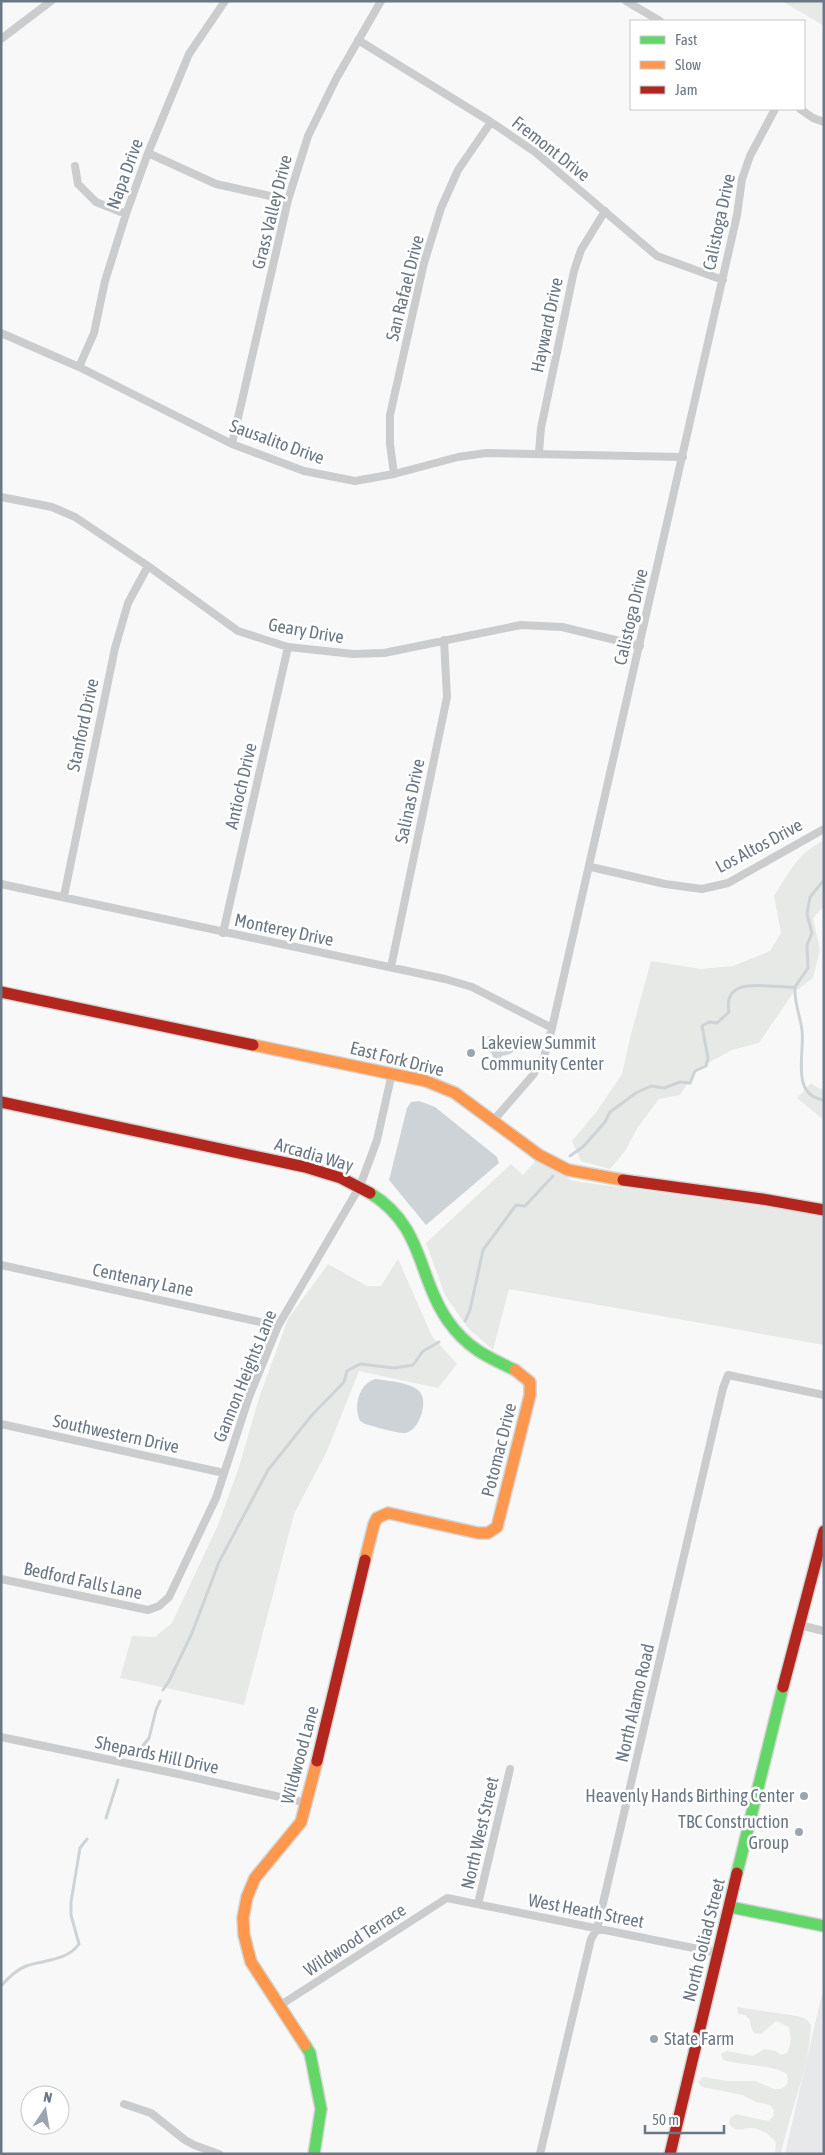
<svg xmlns="http://www.w3.org/2000/svg" width="825" height="2155" viewBox="0 0 825 2155" font-family="'Asap Condensed',sans-serif">
	<style>
		.built { fill: #e6e8e9 }
		.green { fill: #e6e9e5 }
		.water { fill: #cdd3d6 }
		.lines { fill: none; stroke-linecap: round; stroke-linejoin: round }
		.stream { stroke: #cdd3d6; stroke-width: 3 }
		.fast-casing { stroke: #d4d5d5; stroke-width: 14 }
		.slow-casing { stroke: #d4d5d5; stroke-width: 14 }
		.jam-casing { stroke: #d4d5d5; stroke-width: 14 }
		.street { stroke: #cbccce; stroke-width: 8 }
		.fast { stroke: #63d668; stroke-width: 11 }
		.slow { stroke: #ff974d; stroke-width: 11 }
		.jam { stroke: #b3261e; stroke-width: 11 }
		.poi-dot { fill: #9ca4ad; stroke: #fff; stroke-width: 2 }
		.labels { text-anchor: middle; stroke-width: 5; stroke-linejoin: round; paint-order: stroke }
		.street-label { font-size: 18px; fill: #6b7784; stroke: #fff }
		.poi-label { font-size: 18px; fill: #6b7784; stroke: #fff; text-anchor: start }
	</style>
	<rect width="100%" height="100%" fill="#f8f8f8"/>
	<path class="built" d="M824,1986V2154H785L803,2075Z"/>
	<path class="green" d="M782,1H824V26Z
		M824,840V906L813,918L820,950L813,978L793,993L759,1043L732,1050L697,1069L680,1095L659,1099L638,1127L625,1151L610,1169L581,1161L572,1141L597,1111L622,1074L631,1034L651,961L701,969L733,966L770,951L781,933L774,896C790,871 796,855 824,840Z
		M811,1083L818,1088L824,1089V1120L797,1098Z
		M536,1160L573,1181L791,1210L824,1218V1345L509,1289L493,1350L468,1328L445,1295L426,1243L511,1164L523,1175Z
		M398,1259L432,1336L457,1364L438,1388L359,1371L327,1451L294,1514L244,1705L120,1678L132,1636L155,1637L172,1623L218,1525L239,1467L259,1398L288,1319L328,1264L367,1286H381Z
		M737,2007L802,2017L807,2020L811,2025C809,2069 790,2111 781,2154H775L776,2143C772,2136 760,2128 752,2128C741,2128 737,2133 729,2124L730,2118L736,2114L768,2121L773,2117L774,2110L770,2105L756,2102L743,2095L702,2087L698,2082L703,2077L728,2081H755L774,2089H780L786,2086L788,2080L787,2074C770,2064 743,2066 723,2060L721,2054L727,2051L753,2056L764,2049L776,2051L781,2055L787,2053C792,2043 791,2037 789,2027L776,2021L761,2034L754,2033L751,2027L750,2020L745,2015L738,2014Z"/>
	<path class="water" d="M489,1036L497,1040H506L516,1045C515,1053 509,1055 502,1056L499,1062L494,1063L492,1053L486,1050L485,1040Z
		M419,1101L435,1107L497,1157L499,1163L426,1225L389,1180L407,1108L411,1102Z
		M375,1379C388,1381 411,1382 420,1392C429,1403 418,1434 403,1433C391,1432 377,1427 365,1424L360,1421C353,1406 359,1384 375,1379Z"/>
	<g class="lines">
		<path class="stream" d="M795,987C794,1003 800,1015 802,1030C805,1054 790,1095 824,1100
			M570,1156L584,1146L605,1122L610,1112L636,1093L651,1086L664,1088L680,1082L690,1083L695,1071L706,1066L708,1058L702,1026L709,1022L717,1023L729,1012C722,973 772,989 795,987L808,968L807,945L812,933L807,914L810,897L824,880
			M465,1321L470,1310L483,1250L516,1205L525,1206L553,1176
			M163,1690L169,1681L192,1633L219,1562L268,1470L312,1415L344,1382L347,1371L360,1364L395,1368L413,1365L423,1351L439,1342
			M139,1751L149,1738L156,1710L160,1701
			M106,1818L118,1780
			M1,1986C8,1978 16,1970 26,1966C44,1960 67,1961 79,1944L71,1915V1902L80,1848L87,1839"/>
		<defs>
			<path id="fast" d="M370,1193C424,1226 417,1276 448,1321C467,1348 487,1357 515,1370
				M737,1873L783,1687
				M730,1907L824,1926
				M305,2045L310,2053L321,2109L314,2154"/>
			<path id="slow" d="M253,1045L426,1081L455,1093L539,1155L568,1170L623,1180
				M365,1560L374,1524L377,1518L388,1513L478,1533H488L497,1527L530,1395V1382L515,1370
				M305,2045L251,1962L244,1935L243,1918L247,1897L255,1878L301,1822L317,1761"/>
			<path id="jam" d="M1,992L253,1045
				M1,1102L305,1167L341,1178L370,1193
				M623,1180L762,1199L824,1210
				M783,1687L824,1531
				M317,1761L365,1560
				M670,2154L737,1873"/>
		</defs>
		<use href="#fast" class="fast-casing"/>
		<use href="#slow" class="slow-casing"/>
		<use href="#jam" class="jam-casing"/>
		<path class="street" d="M626,1L660,21
			M1,39L51,1
			M358,40L491,122L535,152L657,256L723,280
			M800,109L813,118L824,122
			M148,153L216,184L288,200
			M75,166L78,184L96,202L126,214
			M1,333L79,367L232,444L304,471L355,481L394,474L458,457L486,453L683,457
			M79,367L94,333L105,281L126,214L148,153L189,54L225,1
			M232,444L288,200L308,136L336,79L381,1
			M539,452L541,428L574,271L581,250L605,211
			M394,474L390,444V415L424,263L441,208L458,170L491,122
			M1,497L52,507L75,517L148,566L238,631L288,647L353,654L384,653L521,625L562,627L640,646
			M591,867L665,884L702,889L728,883L824,829
			M1,884L445,979L472,987L552,1028
			M64,896L115,648L128,603L148,566
			M223,933L288,647
			M391,967L447,697L444,640
			M493,1121L533,1075L544,1057L552,1028L737,215L742,179L750,156L775,109
			M1,1265L278,1326
			M1,1424L224,1473
			M1,1579L148,1610L159,1606L169,1597L216,1498L249,1397L278,1326L360,1186L377,1140L392,1073
			M799,1625L824,1631
			M1,1737L178,1774L307,1803
			M478,1904L510,1769
			M279,2006L447,1898L718,1953
			M124,2104L151,2113L185,2140L194,2145L219,2154
			M540,2154L591,1939L597,1929L723,1388L728,1375L824,1395"/>
		<use href="#fast" class="fast"/>
		<use href="#slow" class="slow"/>
		<use href="#jam" class="jam"/>
	</g>
	<g class="poi-dot">
		<circle cx="471" cy="1053" r="5"/>
		<circle cx="804" cy="1796" r="5"/>
		<circle cx="799" cy="1832" r="5"/>
		<circle cx="654" cy="2039" r="5"/>
	</g>
	<g class="labels">
		<g class="street-label">
			<text transform="translate(551 149) rotate(38)" y="6">Fremont Drive</text>
			<text transform="translate(125 174) rotate(-70)" y="6">Napa Drive</text>
			<text transform="translate(272 212) rotate(-76)" y="6">Grass Valley Drive</text>
			<text transform="translate(719 222) rotate(-78)" y="6">Calistoga Drive</text>
			<text transform="translate(405 288) rotate(-76)" y="6">San Rafael Drive</text>
			<text transform="translate(547 325) rotate(-78)" y="6">Hayward Drive</text>
			<text transform="translate(277 442) rotate(20)" y="6">Sausalito Drive</text>
			<text transform="translate(631 617) rotate(-77)" y="6">Calistoga Drive</text>
			<text transform="translate(306 631) rotate(10)" y="6">Geary Drive</text>
			<text transform="translate(83 725) rotate(-78)" y="6">Stanford Drive</text>
			<text transform="translate(241 786) rotate(-77)" y="6">Antioch Drive</text>
			<text transform="translate(410 801) rotate(-78)" y="6">Salinas Drive</text>
			<text transform="translate(759 846) rotate(-28)" y="6">Los Altos Drive</text>
			<text transform="translate(284 930) rotate(12)" y="6">Monterey Drive</text>
			<text transform="translate(397 1059) rotate(14)" y="6">East Fork Drive</text>
			<text transform="translate(314 1155) rotate(16)" y="6">Arcadia Way</text>
			<text transform="translate(143 1280) rotate(12)" y="6">Centenary Lane</text>
			<text transform="translate(245 1376) rotate(-68)" y="6">Gannon Heights Lane</text>
			<text transform="translate(116 1434) rotate(12)" y="6">Southwestern Drive</text>
			<text transform="translate(499 1450) rotate(-76)" y="6">Potomac Drive</text>
			<text transform="translate(83 1581) rotate(12)" y="6">Bedford Falls Lane</text>
			<text transform="translate(635 1703) rotate(-77)" y="6">North Alamo Road</text>
			<text transform="translate(157 1755) rotate(12)" y="6">Shepards Hill Drive</text>
			<text transform="translate(300 1755) rotate(-75)" y="6">Wildwood Lane</text>
			<text transform="translate(480 1833) rotate(-77)" y="6">North West Street</text>
			<text transform="translate(586 1911) rotate(11)" y="6">West Heath Street</text>
			<text transform="translate(355 1940) rotate(-33)" y="6">Wildwood Terrace</text>
			<text transform="translate(704 1940) rotate(-76)" y="6">North Goliad Street</text>
		</g>
		<g class="poi-label">
			<text x="481" y="1049">Lakeview Summit<tspan x="481" dy="21">Community Center</tspan></text>
			<text x="794" y="1802" text-anchor="end">Heavenly Hands Birthing Center</text>
			<text x="789" y="1828" text-anchor="end">TBC Construction<tspan x="789" dy="21">Group</tspan></text>
			<text x="664" y="2045">State Farm</text>
		</g>
	</g>
	<rect width="825" height="2155" fill="none" stroke="#6b7784" stroke-width="5"/>
	<rect x="630" y="20" width="175" height="90" fill="#ffffff" stroke="#c4c9ce"/>
	<rect x="640" y="36" width="25" height="8" fill="#63d668" stroke="#c4c9ce"/>
	<text x="675" y="45" font-size="15" fill="#6b7784">Fast</text>
	<rect x="640" y="61" width="25" height="8" fill="#ff974d" stroke="#c4c9ce"/>
	<text x="675" y="70" font-size="15" fill="#6b7784">Slow</text>
	<rect x="640" y="86" width="25" height="8" fill="#b3261e" stroke="#c4c9ce"/>
	<text x="675" y="95" font-size="15" fill="#6b7784">Jam</text>
	<g transform="translate(45 2110) rotate(12)"><circle r="24" fill="#ffffff" stroke="#c4c9ce"/>
	<path d="M0-4L9 19L0 12L-9 19Z" fill="#9ca4ad"/>
	<text y="-8" font-size="14" font-weight="bold" text-anchor="middle" fill="#6b7784">N</text>
	</g>
	<path d="M645 2125v8h79v-8" fill="none" stroke="#6b7784" stroke-width="2.5"/>
	<text x="652" y="2125" font-size="15" fill="#6b7784" stroke="#ffffff" stroke-width="4" paint-order="stroke">50 m</text>
</svg>
